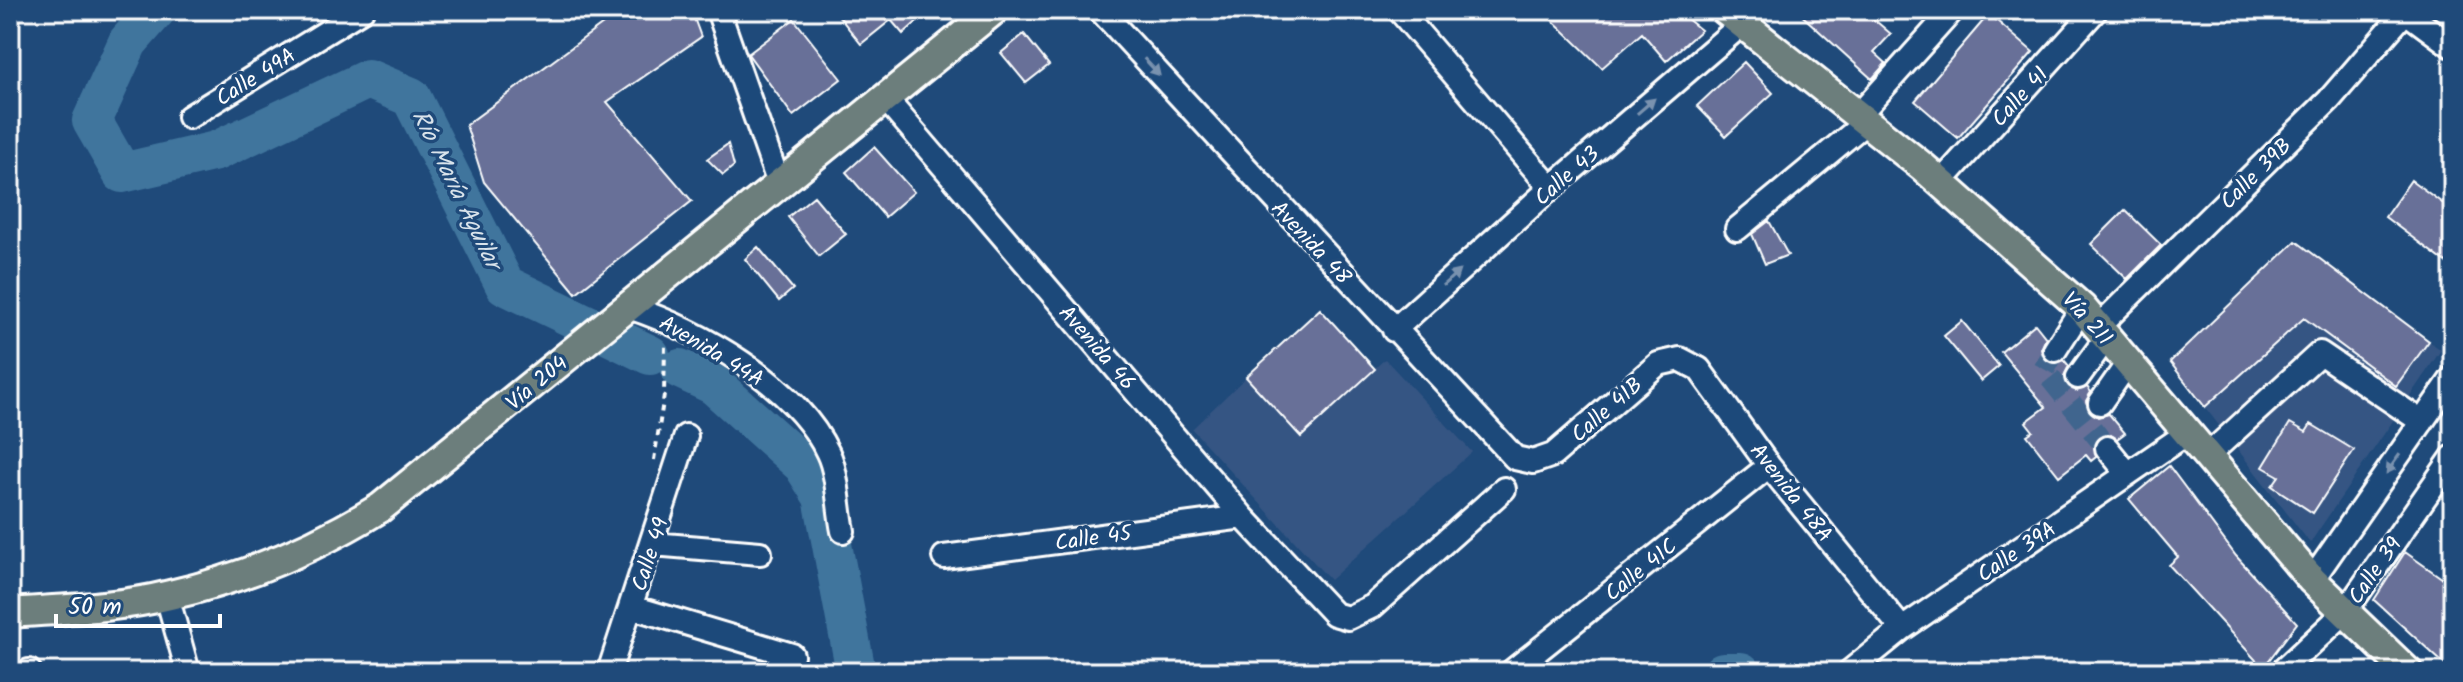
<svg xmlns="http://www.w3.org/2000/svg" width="2463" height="682" viewBox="0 0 2463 682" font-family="Kalam,sans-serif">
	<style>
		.built { fill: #355583 }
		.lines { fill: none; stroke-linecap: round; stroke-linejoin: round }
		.river { stroke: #40759d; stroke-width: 40 }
		.building { fill: #677098; stroke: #fff; stroke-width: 2 }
		.minor-tunnel { stroke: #41658e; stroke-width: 22; stroke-dasharray: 22 11; stroke-linecap: butt }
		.minor-casing { stroke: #fff; stroke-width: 28 }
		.major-casing { stroke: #fff; stroke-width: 34 }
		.path { stroke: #fff; stroke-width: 4; stroke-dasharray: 6 6; stroke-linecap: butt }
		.minor { stroke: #1f4a7a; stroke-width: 22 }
		.major { stroke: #6c7e7c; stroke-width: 28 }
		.oneway { fill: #7992af }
		.labels { text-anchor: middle; stroke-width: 7; stroke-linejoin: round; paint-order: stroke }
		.street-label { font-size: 22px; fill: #fff; stroke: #1f4a7a }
		.water-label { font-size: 24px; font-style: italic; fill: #d9e3eb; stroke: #1f4a7a }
	</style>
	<rect width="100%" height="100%" fill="#1f4a7a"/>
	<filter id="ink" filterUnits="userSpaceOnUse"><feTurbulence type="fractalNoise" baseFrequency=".0125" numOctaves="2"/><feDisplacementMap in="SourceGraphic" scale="16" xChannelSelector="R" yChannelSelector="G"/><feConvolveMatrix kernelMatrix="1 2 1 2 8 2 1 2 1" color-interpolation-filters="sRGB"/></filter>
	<g filter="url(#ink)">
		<path class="built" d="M2296,241L2441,350L2310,543L2170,362Z
			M1385,359L1472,452L1330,580L1192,429L1246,377L1301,436Z"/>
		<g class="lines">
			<path class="river" d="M156,10L128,42L92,121L122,173L216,151L368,79L411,97L505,285L650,355
				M680,369L714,385L803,465L823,497L856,672
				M1723,672H1741"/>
		</g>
		<path class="building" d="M622,10H691L701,37L607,102L692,201L576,293L484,182L466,125Z
			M834,10H930L903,34L891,20L861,44Z
			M1542,10H1676L1701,30L1666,61L1642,33L1602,68Z
			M1796,10H1863L1891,34L1874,52L1886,63L1872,79Z
			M1989,14L2033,52L1958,138L1915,101Z
			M794,19L841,79L793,116L748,54Z
			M1024,34L1049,65L1026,83L1001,53Z
			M1744,62L1773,93L1726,136L1697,106Z
			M728,144L734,166L723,175L707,159Z
			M874,147L914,192L885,217L846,172Z
			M2411,180L2453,211V268L2385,217Z
			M814,196L846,234L819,256L788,217Z
			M2125,210L2161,245L2127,279L2091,244Z
			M1769,221L1788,255L1765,264L1752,234Z
			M2296,241L2429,341L2396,386L2304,318L2205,407L2170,362Z
			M758,247L793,289L779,301L745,259Z
			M1320,309L1375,369L1301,437L1246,377Z
			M1962,321L1999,366L1981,381L1944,336Z
			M2035,324L2046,338L2041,349L2043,357L2054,364L2064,360L2069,366L2064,376L2069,388L2077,391L2087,387L2091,392L2086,401L2088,410L2098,417L2109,414L2125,433L2117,439L2111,435L2099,437L2094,444L2096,457L2091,461L2086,455L2059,476L2027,435L2033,431L2026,422L2046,407L2001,352Z
			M2290,423L2306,432L2311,424L2354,450L2313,513L2272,486L2279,476L2263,467Z
			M2169,466L2236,556L2297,623L2263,668L2169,565L2178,557L2129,499Z
			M2405,552L2453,586V672L2374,600Z"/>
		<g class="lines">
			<path class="minor-tunnel" d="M2055,350L2044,370L2107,448"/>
			<defs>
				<path id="minor" d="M718,10L779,184
					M1100,10L1515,458L1533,462L1553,455L1658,364L1680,359L1699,369L1769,466L1902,629
					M1399,10L1551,188
					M2403,10L2453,47
					M885,98L1243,517L1334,614L1348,618L1373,606L1504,489
					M189,117L362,10
					M1857,117L1951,12
					M1941,182L2096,10
					M1737,229L1865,123
					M629,307C698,330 796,384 828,453C838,474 838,507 843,531
					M2098,327L2329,100L2405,12
					M1394,330L1551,188L1741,25
					M2055,350L2082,308
					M2078,377L2107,337
					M2100,403L2128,363
					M2107,448L2128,474
					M2206,457L2320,353L2422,422
					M653,544L760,553
					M944,557L1243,517
					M2312,580L2453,377
					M167,596L188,672
					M632,607L792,655
					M29,671L30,672
					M609,672L686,436
					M1511,672L1769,466
					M1849,672L1902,629L2186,434
					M2281,672L2345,612L2453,457"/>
				<path id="major" d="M1725,10L1923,167L2082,308L2312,580L2408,672
					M10,613C63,609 118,608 170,595C245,578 315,548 380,508L994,10"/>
			</defs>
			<use href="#minor" class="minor-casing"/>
			<use href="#major" class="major-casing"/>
			<path class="path" d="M654,460L664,395L665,346"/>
			<use href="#minor" class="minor"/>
			<use href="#major" class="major"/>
		</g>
		<defs><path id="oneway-solid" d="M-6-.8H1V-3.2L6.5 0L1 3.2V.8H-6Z" transform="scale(2)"/></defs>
		<g class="oneway">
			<use href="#oneway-solid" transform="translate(1152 67) rotate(47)"/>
			<use href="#oneway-solid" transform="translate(1646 106) rotate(-41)"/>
			<use href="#oneway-solid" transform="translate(1451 278) rotate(-42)"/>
			<use href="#oneway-solid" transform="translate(2393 464) rotate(125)"/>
		</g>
	</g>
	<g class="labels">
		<g class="street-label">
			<text transform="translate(255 76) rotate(-32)" y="8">Calle 49A</text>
			<text transform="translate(2019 96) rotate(-48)" y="8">Calle 41</text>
			<text transform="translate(2255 173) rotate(-45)" y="8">Calle 39B</text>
			<text transform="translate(1566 175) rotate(-41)" y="8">Calle 43</text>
			<text transform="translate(1312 242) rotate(47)" y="8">Avenida 48</text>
			<text transform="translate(2088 318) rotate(48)" y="8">Vía 211</text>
			<text transform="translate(1098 347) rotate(49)" y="8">Avenida 46</text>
			<text transform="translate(712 350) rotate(31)" y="8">Avenida 44A</text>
			<text transform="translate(536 382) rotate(-40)" y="8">Vía 204</text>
			<text transform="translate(1606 409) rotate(-41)" y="8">Calle 41B</text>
			<text transform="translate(1792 492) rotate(52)" y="8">Avenida 48A</text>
			<text transform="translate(1093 537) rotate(-8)" y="8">Calle 45</text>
			<text transform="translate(2016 551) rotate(-34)" y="8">Calle 39A</text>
			<text transform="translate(649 554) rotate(-72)" y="8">Calle 49</text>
			<text transform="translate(1640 569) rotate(-39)" y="8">Calle 41C</text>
			<text transform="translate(2374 570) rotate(-55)" y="8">Calle 39</text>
		</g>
		<g class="water-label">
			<text transform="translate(457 189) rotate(64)" y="8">Río María Aguilar</text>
		</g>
	</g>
	<rect width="2463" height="682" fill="none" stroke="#1f4a7a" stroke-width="40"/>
	<rect x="20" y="20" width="2423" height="642" fill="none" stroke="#fff" stroke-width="3" filter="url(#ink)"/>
	<path d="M56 614v12h164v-12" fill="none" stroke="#ffffff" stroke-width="4"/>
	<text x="68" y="614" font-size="24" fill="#ffffff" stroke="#1f4a7a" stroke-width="6" paint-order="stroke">50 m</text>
</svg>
